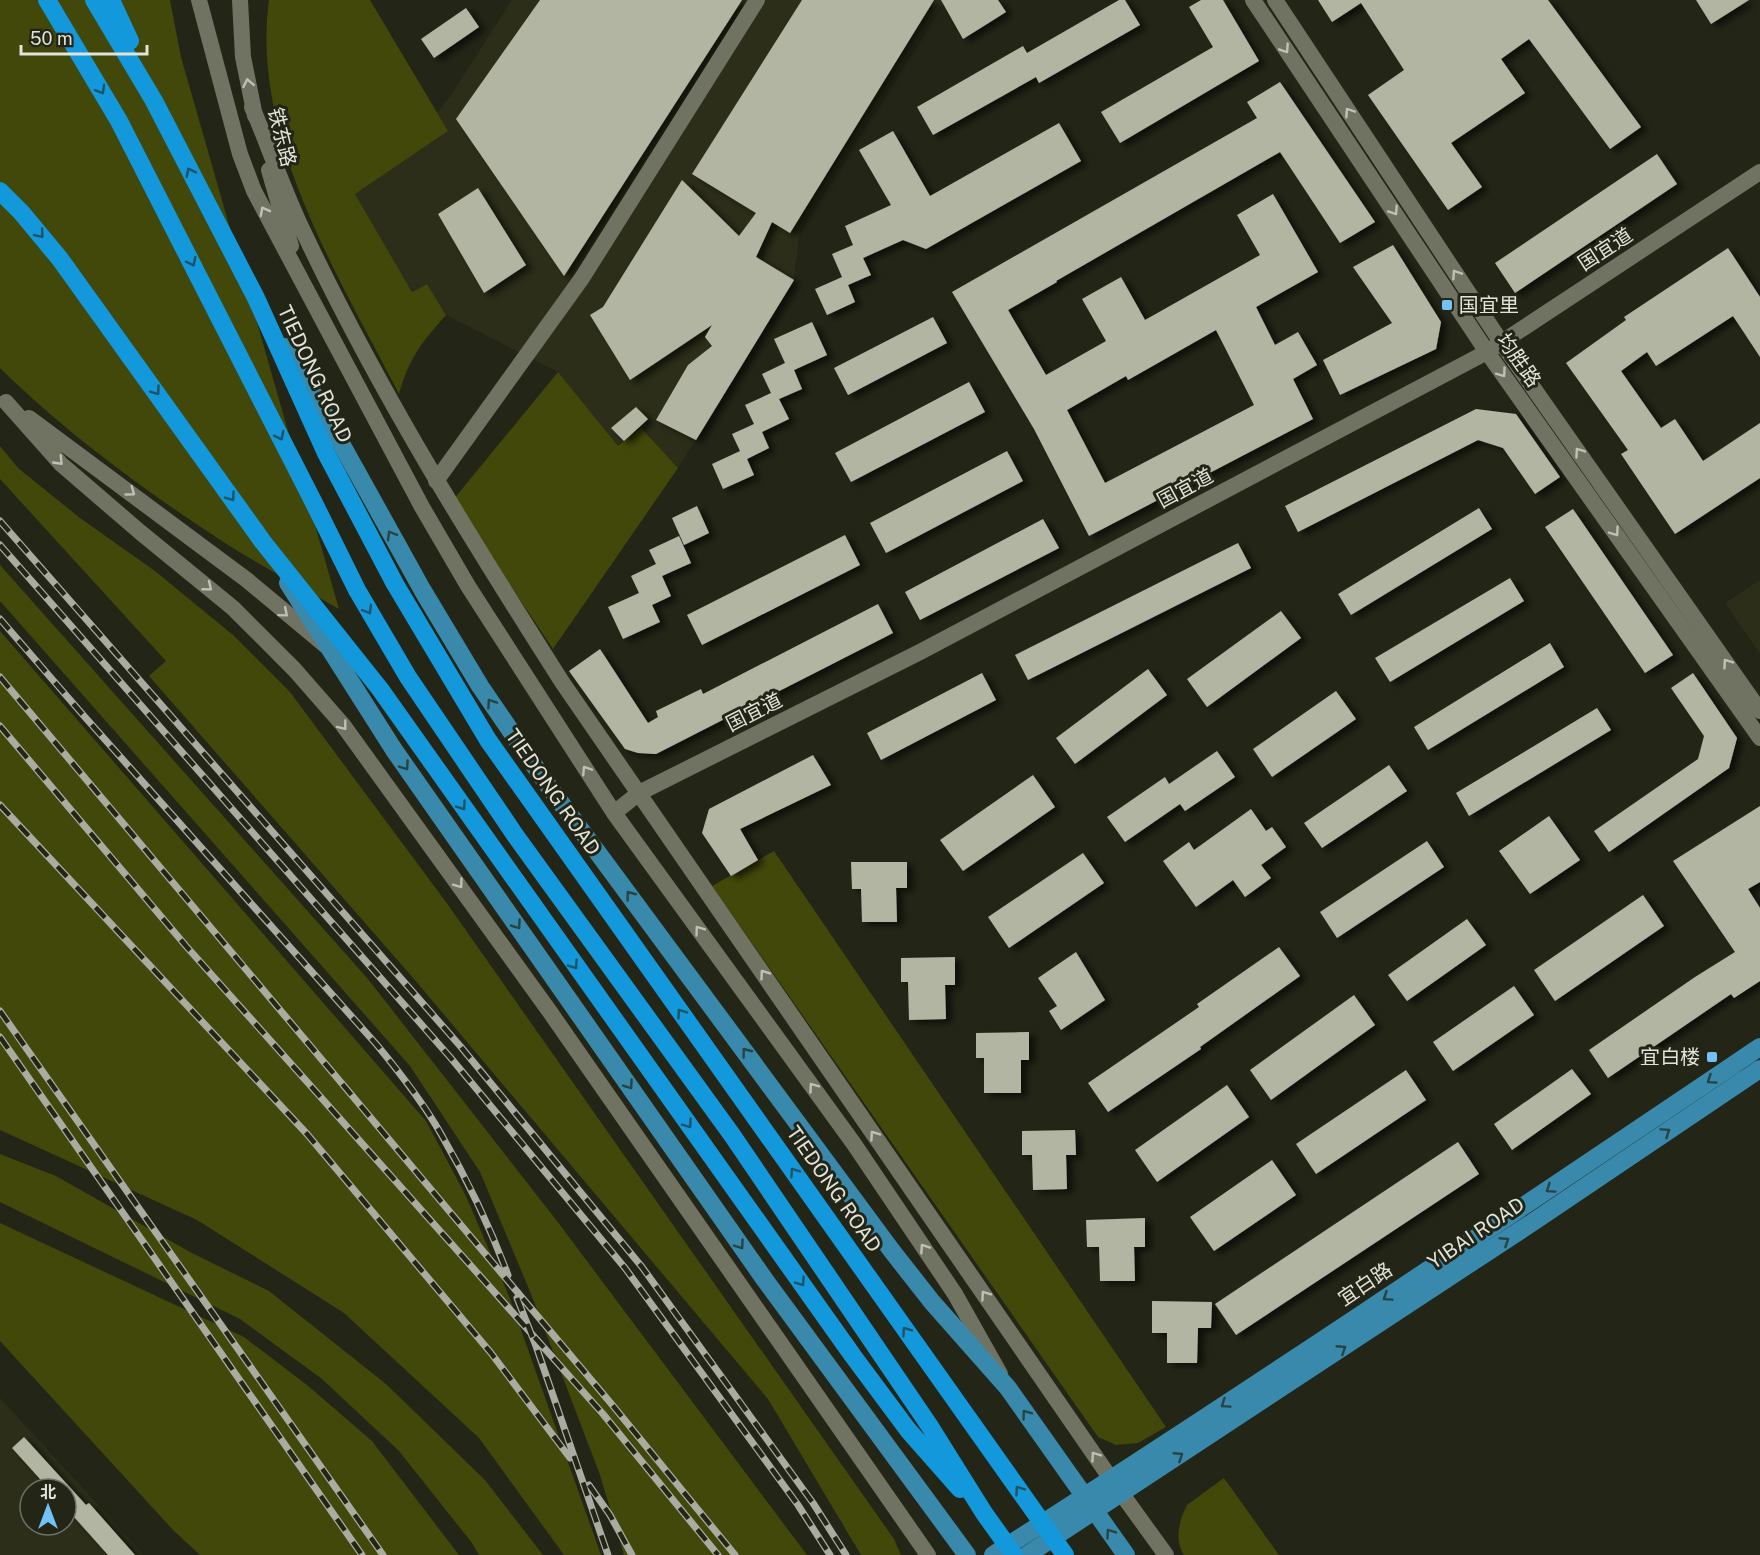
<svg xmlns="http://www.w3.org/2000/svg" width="1760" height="1555" viewBox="0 0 1760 1555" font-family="'Public Sans','Noto Sans SC',sans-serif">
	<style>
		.built { fill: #2c2e19; fill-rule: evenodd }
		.green { fill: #42470a }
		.building { fill: #b3b5a3; fill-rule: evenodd; filter: url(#shadow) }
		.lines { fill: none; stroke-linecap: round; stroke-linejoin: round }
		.minor { stroke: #707362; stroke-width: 16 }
		.major { stroke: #3889ab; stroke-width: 18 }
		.highway { stroke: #1398dc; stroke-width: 18 }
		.rail-casing { stroke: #aaaca1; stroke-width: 7 }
		.rail { stroke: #232517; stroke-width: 4.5; stroke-dasharray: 14; stroke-linecap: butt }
		.oneway { stroke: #c0c1b6 }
		.oneway2 { stroke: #1d5366 }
		.oneway3 { stroke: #294343 }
		.poi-dot { fill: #73c1f5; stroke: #232517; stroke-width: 2 }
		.labels { text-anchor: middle; stroke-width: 6; stroke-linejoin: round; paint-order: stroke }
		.street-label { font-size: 20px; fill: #e2e3da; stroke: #232517 }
		.poi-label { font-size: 20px; fill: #e2e3da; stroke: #232517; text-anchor: start }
	</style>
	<defs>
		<filter id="shadow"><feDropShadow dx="6" dy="3.5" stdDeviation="3" flood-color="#0009"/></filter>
	</defs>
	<rect width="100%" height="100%" fill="#232517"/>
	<path class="built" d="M512,0H946L932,17L800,228L794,280L678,468L641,428L618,446L558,372L446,315L427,284L412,292L355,194L448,131L437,113L451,95Z
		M1760,580V654L1725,603Z
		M0,1398L144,1555H0ZM30,1489H66V1525H30Z"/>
	<path class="green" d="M0,0H170L181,57L339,609C298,585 255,563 216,537C142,489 63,430 0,368Z
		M269,0H370L448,131L355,194L412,292L427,284L446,315C422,342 409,358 399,394C339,277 250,136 269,0Z
		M558,372L618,446L641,428L678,468L553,649L453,500Z
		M0,446L18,468L80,518L155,571L233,635L290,692L446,902L894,1539L901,1555H861L768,1399L414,979L149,676L166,661L0,479Z
		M0,565L368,979L557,1221L807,1555H624L600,1475L531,1294L480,1172L410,1066L0,601Z
		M0,631L426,1121L465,1194L509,1296L601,1555H564L479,1438L344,1313L197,1220L0,1130Z
		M774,851L1166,1427L1138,1443L1116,1445L1098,1437L712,886Z
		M0,1154L56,1176L190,1252L269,1291L386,1384L485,1480L543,1555H479L472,1543L399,1451L322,1379L240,1319L0,1202Z
		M0,1223L244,1337L307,1385L372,1441L459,1555H200L174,1531L0,1341Z
		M1224,1478L1279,1555H1184C1174,1541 1179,1520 1187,1505Z"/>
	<path class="building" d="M540,0H742L564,276L456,119Z
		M802,0H934L790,233L772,222L756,257L794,280L696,440L656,420L688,365L712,346L705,337L712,325L630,380L590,315L603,307L682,180L739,236L756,213L692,174Z
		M941,0H998L1006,12L963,39Z
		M1119,0H1125L1140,25L1039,83L1036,77L933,135L917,107L1023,46L1027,53Z
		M1201,0H1223L1259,61L1120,143L1101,112L1213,47L1189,7Z
		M1318,0H1548L1641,127L1610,149L1529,39L1501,59L1525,93L1451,143L1482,187L1448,210L1368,95L1404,70L1361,3L1332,22Z
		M1696,0H1749L1711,24Z
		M466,8L479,27L434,58L421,39Z
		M1280,82L1375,222L1340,243L1280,152L1056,281L1057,282L1008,310L1046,375L1106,341L1082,299L1121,277L1145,320L1260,255L1237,215L1273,194L1318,272L1256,307L1275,345L1298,332L1317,365L1293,379L1313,419L1089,536L1034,429L952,292L1257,118L1247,102ZM1216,330L1254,405L1105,483L1067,410L1126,376L1128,380Z
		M1059,123L1081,161L926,249L903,240L863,258L871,275L848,285L855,302L827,315L815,289L842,277L832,254L853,245L845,226L891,205L859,150L893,131L930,196Z
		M1657,154L1677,184L1515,293L1495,263Z
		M478,188L526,265L484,293L438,214Z
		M1393,245L1441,322L1436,349L1340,395L1323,360L1392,323L1353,267Z
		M1728,248L1760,297V357L1733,316L1656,366L1647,352L1621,371L1661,428L1675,419L1703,461L1760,423V478L1675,534L1621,454L1628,450L1566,363L1626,320L1624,317Z
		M933,317L947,343L848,395L834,368Z
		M812,322L827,355L794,370L802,389L779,399L789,419L762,432L769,448L747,459L754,475L723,489L712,464L740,451L732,434L754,424L745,405L771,393L762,374L785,363L774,339Z
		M969,382L985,412L851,482L835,453Z
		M636,407L648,419L624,441L611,428Z
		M1476,409L1516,414L1560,477L1535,494L1503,448L1478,440L1298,532L1285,506Z
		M1007,451L1023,481L886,553L870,523Z
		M697,506L709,533L684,545L672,518Z
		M1479,508L1492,529L1351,615L1338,594Z
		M1573,509L1673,655L1645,673L1545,527Z
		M1043,519L1059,548L920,620L905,592Z
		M845,535L860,565L702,645L687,615Z
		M679,536L691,563L662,576L671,596L652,605L660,622L623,639L608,607L639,593L631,576L656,564L649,550Z
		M1238,543L1251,568L1028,680L1015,655Z
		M1510,578L1524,601L1390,682L1375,658Z
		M878,604L893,633L656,754L638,753L625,749L569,671L600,649L648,723L658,717L656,711L701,689L703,694Z
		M1281,611L1301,638L1207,707L1187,679Z
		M1550,643L1564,667L1428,750L1414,727Z
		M1148,669L1167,695L1075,764L1056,738Z
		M982,673L996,700L881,760L867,733Z
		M1693,673L1737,738L1729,768L1609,852L1594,831L1698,759L1704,736L1671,688Z
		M1336,691L1356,719L1272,777L1253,749Z
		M1597,708L1611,730L1469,816L1456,793Z
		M1217,751L1235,777L1185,811L1180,804L1125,842L1107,817L1165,777L1169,784Z
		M813,755L831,785L740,829L758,860L731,876L702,833L709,809Z
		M1389,765L1407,791L1322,848L1304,823Z
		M1033,775L1055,807L963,871L940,840Z
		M1760,806V882L1748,889L1760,908V981L1734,998L1731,994L1608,1078L1589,1050L1695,977L1735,952L1673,861Z
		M1251,809L1266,831L1272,827L1286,847L1261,865L1271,878L1245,897L1233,880L1196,907L1163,861L1189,842L1194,850Z
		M1549,816L1580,860L1530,894L1499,851Z
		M1427,841L1444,867L1337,938L1320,912Z
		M1083,853L1104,883L1009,948L988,917Z
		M851,862H907V888H896L897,922H862L861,889H852Z
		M1643,895L1664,926L1555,1001L1534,970Z
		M1467,919L1486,945L1407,1001L1388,975Z
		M1279,947L1300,976L1200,1047L1201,1049L1108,1112L1088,1083L1199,1007L1197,1004Z
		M1076,952L1105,1000L1061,1030L1049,1011L1057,1006L1038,978Z
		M955,957V985H945L946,1019L909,1020L908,982H901V958Z
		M1514,986L1534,1015L1453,1071L1433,1042Z
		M1354,995L1375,1025L1271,1100L1250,1070Z
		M1029,1032V1060H1021V1093H984V1058H976V1033Z
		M1572,1069L1591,1094L1512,1150L1494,1124Z
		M1406,1070L1426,1100L1316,1174L1296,1144Z
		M1227,1085L1249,1117L1157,1182L1135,1150Z
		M1075,1130L1076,1155H1066L1067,1189L1033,1190L1032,1155H1022V1131Z
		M1458,1142L1479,1174L1236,1335L1215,1304Z
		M1272,1160L1296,1195L1214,1251L1190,1217Z
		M1145,1218V1247H1134L1135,1281H1100L1099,1247H1087L1086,1220Z
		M1152,1301L1212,1302L1211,1328H1198L1197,1363H1167V1333H1152Z
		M24,1437L86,1505L89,1503L135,1555H108L66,1508V1489H49L12,1448Z"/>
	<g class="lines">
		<path class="minor" d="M199,0L240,154L254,191L422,507L468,586L614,813L854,1144L955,1294L1000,1374
			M240,0L243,57L255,116
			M1253,0L1487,352L1760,738
			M1275,0L1501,342L1760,711
			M252,107C270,149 284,192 304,233C378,390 469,536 562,682L1111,1479L1166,1555
			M269,170L291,246
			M6,402L61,464L140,532L233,608L294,669L343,725L550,1012L928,1555
			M29,418L247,580L325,645
			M436,481L582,278L757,0
			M614,813L639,793L920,652L1487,352L1760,172"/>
		<path class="major" d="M285,347L318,402L423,591L480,686L547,784L892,1251L932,1302L1008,1388L1126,1555
			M288,583L394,750L765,1280L967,1555
			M993,1555C1251,1390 1506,1218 1760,1047
			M1027,1555L1533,1222L1760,1069"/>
		<path class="highway" d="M47,0L119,121L314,503L357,590L408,677L515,835L732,1135L929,1425L984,1513L1014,1555
			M94,0L154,101L256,298L326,453L395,584L488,740L1065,1555
			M111,0L130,41
			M0,191L21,212L60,259L263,542L380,689L853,1356L908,1430L960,1489"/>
		<defs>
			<path id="rail" d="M0,521L461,1047L642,1267L813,1503L846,1555
				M0,545L450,1057L625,1268L798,1505L830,1555
				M0,619L84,716L377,1045C400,1073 423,1102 441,1134C467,1179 490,1227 508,1275
				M0,677L614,1407L735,1555
				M0,726L186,946L603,1414L718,1555
				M0,805L307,1134L491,1353L570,1458
				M0,1011L383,1555
				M0,1037L362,1555
				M517,1298L536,1346L608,1555
				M589,1485L610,1515L632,1555"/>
		</defs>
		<use href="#rail" class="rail-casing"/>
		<use href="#rail" class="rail"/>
	</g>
	<defs><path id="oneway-chevron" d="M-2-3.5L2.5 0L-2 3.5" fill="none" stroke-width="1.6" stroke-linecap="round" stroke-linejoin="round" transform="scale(1.5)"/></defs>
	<g class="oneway">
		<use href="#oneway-chevron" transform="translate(1285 49) rotate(56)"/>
		<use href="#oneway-chevron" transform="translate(248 83) rotate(-101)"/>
		<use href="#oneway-chevron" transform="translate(1349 112) rotate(-124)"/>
		<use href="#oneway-chevron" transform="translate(264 211) rotate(-118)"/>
		<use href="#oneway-chevron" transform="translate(1394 211) rotate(56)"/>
		<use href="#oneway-chevron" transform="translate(1456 274) rotate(-124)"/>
		<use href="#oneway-chevron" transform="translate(1502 373) rotate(54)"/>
		<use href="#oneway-chevron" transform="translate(1579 452) rotate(-125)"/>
		<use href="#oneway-chevron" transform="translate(59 461) rotate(46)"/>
		<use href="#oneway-chevron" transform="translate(131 492) rotate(36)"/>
		<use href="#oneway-chevron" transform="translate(1615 532) rotate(55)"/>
		<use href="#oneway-chevron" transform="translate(208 587) rotate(39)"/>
		<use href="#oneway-chevron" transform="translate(284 613) rotate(40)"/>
		<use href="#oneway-chevron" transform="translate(1727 663) rotate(-125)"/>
		<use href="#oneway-chevron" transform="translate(343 726) rotate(52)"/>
		<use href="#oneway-chevron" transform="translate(586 770) rotate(-123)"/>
		<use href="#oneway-chevron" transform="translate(459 884) rotate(54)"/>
		<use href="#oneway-chevron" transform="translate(699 930) rotate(-126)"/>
		<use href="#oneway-chevron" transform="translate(764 974) rotate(-125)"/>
		<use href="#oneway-chevron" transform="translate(813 1087) rotate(-126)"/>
		<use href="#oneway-chevron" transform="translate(874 1135) rotate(-125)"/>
		<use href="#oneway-chevron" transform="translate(924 1248) rotate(-124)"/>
		<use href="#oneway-chevron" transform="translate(985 1295) rotate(-125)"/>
		<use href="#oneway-chevron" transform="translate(1095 1456) rotate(-125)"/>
	</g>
	<g class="oneway2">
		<use href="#oneway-chevron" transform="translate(101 90) rotate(60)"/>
		<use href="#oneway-chevron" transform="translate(190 172) rotate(-117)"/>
		<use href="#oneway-chevron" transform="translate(40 234) rotate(50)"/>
		<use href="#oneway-chevron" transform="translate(192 262) rotate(63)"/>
		<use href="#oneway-chevron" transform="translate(156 391) rotate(54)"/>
		<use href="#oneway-chevron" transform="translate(280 436) rotate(63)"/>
		<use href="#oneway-chevron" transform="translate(231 497) rotate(55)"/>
		<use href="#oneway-chevron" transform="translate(368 610) rotate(59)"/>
		<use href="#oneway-chevron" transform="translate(462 806) rotate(55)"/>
		<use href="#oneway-chevron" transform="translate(574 965) rotate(55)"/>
		<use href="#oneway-chevron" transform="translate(681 1013) rotate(-125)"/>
		<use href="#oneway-chevron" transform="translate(688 1124) rotate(55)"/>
		<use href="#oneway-chevron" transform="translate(794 1172) rotate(-125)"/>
		<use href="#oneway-chevron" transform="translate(801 1282) rotate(55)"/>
		<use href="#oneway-chevron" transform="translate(906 1331) rotate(-125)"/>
		<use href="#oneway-chevron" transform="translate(1019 1490) rotate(-125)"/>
	</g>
	<g class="oneway3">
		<use href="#oneway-chevron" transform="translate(391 535) rotate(-120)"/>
		<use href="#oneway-chevron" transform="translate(491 703) rotate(-124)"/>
		<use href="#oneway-chevron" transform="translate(405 766) rotate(55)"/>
		<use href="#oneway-chevron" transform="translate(630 895) rotate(-127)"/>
		<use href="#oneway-chevron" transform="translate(517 925) rotate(55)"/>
		<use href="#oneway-chevron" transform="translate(746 1052) rotate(-127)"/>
		<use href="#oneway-chevron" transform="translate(1711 1080) rotate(146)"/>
		<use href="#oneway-chevron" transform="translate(629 1085) rotate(55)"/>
		<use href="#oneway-chevron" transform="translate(1666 1132) rotate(-34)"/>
		<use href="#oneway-chevron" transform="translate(1550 1189) rotate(146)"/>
		<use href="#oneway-chevron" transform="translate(1505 1241) rotate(-33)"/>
		<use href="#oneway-chevron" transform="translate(740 1245) rotate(55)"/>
		<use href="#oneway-chevron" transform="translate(1387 1297) rotate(146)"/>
		<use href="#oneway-chevron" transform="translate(1342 1349) rotate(-33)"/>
		<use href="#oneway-chevron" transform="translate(1225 1404) rotate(146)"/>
		<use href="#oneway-chevron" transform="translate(1026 1414) rotate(-126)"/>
		<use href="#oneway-chevron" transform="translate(1179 1456) rotate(-33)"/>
		<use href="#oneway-chevron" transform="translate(1110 1533) rotate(-125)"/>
	</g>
	<g class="poi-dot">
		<rect x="1441" y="299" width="12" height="12" rx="3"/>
		<rect x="1706" y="1051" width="12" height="12" rx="3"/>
	</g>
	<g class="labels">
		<g class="street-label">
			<text transform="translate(282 137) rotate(76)" y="7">铁东路</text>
			<text transform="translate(1605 249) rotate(-33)" y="7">国宜道</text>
			<text transform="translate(1519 360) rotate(55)" y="7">均胜路</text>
			<text transform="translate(315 374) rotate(65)" y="7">TIEDONG ROAD</text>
			<text transform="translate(1185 488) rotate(-28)" y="7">国宜道</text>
			<text transform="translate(754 712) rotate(-27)" y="7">国宜道</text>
			<text transform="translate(553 792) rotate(55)" y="7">TIEDONG ROAD</text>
			<text transform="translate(834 1189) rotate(55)" y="7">TIEDONG ROAD</text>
			<text transform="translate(1476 1233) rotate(-34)" y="7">YIBAI ROAD</text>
			<text transform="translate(1365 1284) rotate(-34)" y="7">宜白路</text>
		</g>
		<g class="poi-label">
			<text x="1459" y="312">国宜里</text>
			<text x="1700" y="1064" text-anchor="end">宜白楼</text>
		</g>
	</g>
	<g transform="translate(48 1507)"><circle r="28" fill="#232517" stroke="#6f7165" stroke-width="1.5"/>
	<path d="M0-4.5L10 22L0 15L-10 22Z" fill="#73c1f5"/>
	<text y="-9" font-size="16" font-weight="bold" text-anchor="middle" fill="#e2e3da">北</text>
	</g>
	<path d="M21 45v9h126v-9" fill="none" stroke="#e2e3da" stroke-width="3"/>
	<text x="30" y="45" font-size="18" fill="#e2e3da" stroke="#232517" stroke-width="4.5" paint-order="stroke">50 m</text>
</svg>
